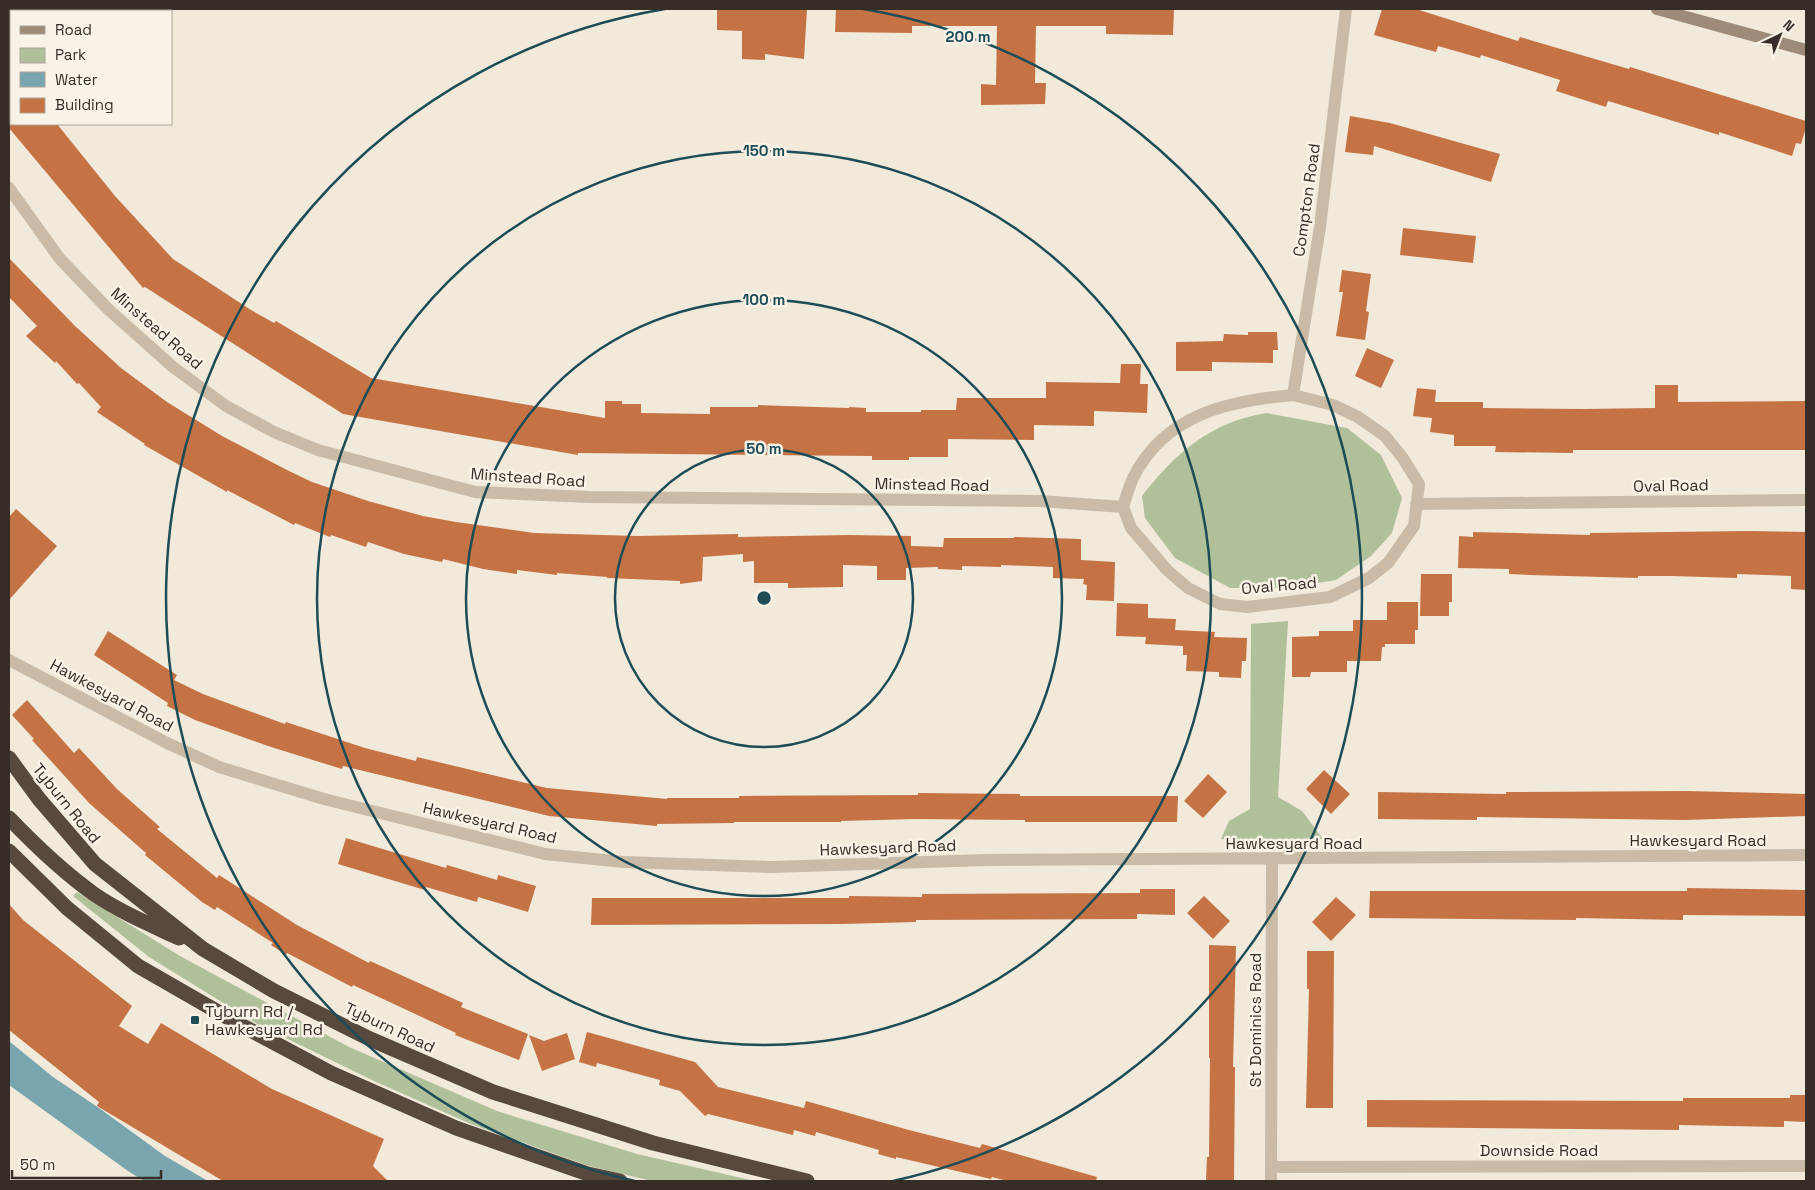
<svg xmlns="http://www.w3.org/2000/svg" width="1815" height="1190" viewBox="0 0 1815 1190" font-family="'Space Grotesk',sans-serif">
	<style>
		.green { fill: #afc09a }
		.water { fill: #79a6ae }
		.building { fill: #c57345 }
		.lines { fill: none; stroke-linecap: round; stroke-linejoin: round }
		.street { stroke: #c9bba6; stroke-width: 12 }
		.secondary { stroke: #9d8a78; stroke-width: 12 }
		.highway { stroke: #57493e; stroke-width: 15 }
		.ring { fill: none; stroke: #1d4c57; stroke-width: 2.5 }
		.poi-dot { fill: #1d4c57; stroke: #f9f3e7; stroke-width: 2 }
		.labels { text-anchor: middle; stroke-width: 5; stroke-linejoin: round; paint-order: stroke }
		.street-label { font-size: 16px; fill: #362d27; stroke: #f9f3e7 }
		.poi-label { font-size: 16px; fill: #362d27; stroke: #f9f3e7; text-anchor: start }
		.centre { fill: #1d4c57; stroke: #f9f3e7; stroke-width: 2.5 }
		.ring-label { font-size: 15px; text-anchor: middle; font-weight: bold; fill: #1d4c57; stroke: #f9f3e7; stroke-width: 5; stroke-linejoin: round; paint-order: stroke }
	</style>
	<rect width="100%" height="100%" fill="#f1e9da"/>
	<path class="green" d="M1266,413L1347,428L1381,455L1402,498L1392,533L1371,556L1336,580L1287,588H1230L1175,558L1145,518L1142,496C1175,453 1211,422 1266,413Z
		M1288,621L1278,797L1302,811L1323,839H1221L1229,821L1250,809L1251,624Z
		M77,892L180,956L349,1047L497,1111L637,1154L755,1181H652L589,1166L471,1124L374,1081L259,1025L149,957L73,896Z"/>
	<path class="water" d="M9,1041L53,1077L99,1108L165,1156L208,1181H144L128,1171L9,1085Z"/>
	<path class="building" d="M717,9H807L804,59L765,54V60L742,59V31L717,30Z
		M836,9H1174L1173,35L1106,34V26H1036L1035,83H1046L1045,104L981,105V84L996,85L997,26H912V33L835,32Z
		M1382,9H1416L1518,41L1520,37L1629,69L1630,67L1806,121V128L1801,144L1796,143L1792,156L1719,132V135L1608,101L1606,107L1556,91L1560,80L1481,55L1480,58L1438,46L1436,52L1374,35Z
		M1350,116L1390,123L1500,154L1491,182L1374,146L1373,155L1345,152Z
		M9,124H57L115,196L173,259L251,310L274,323L276,321L371,378L605,418V401H622V404H641V413L710,414V407H758V405L849,408V407L866,408V412H921V410H956L957,398H1046V382L1120,383L1121,364H1141L1140,384H1148L1147,413L1094,411V426L1034,425V440L948,439V457H909V460H872V456L578,453V455L343,414L145,287L143,288L9,128Z
		M1403,228L1476,236L1473,263L1400,255Z
		M9,258L75,326L121,368L167,402L222,436L287,470L312,482L368,501L423,516L456,522L534,533L637,536L738,534V537L849,535L911,536V546L943,547L944,538H1014V537L1081,539V560L1115,562L1114,601L1086,600L1087,585L1083,584L1084,579L1053,578V567L1001,565V567L962,566V570L938,569V567L906,568V580H877V566L843,565V587L788,588V583H754V561L743,562V554L703,557L702,581L680,584V581L607,578V577L557,573V575L517,570V574L483,569L443,559L442,562L404,554L368,542L366,547L331,535L330,537L295,523L294,525L227,490V492L144,445L145,444L97,412L101,407L79,383L77,384L56,361L55,363L26,336L37,326L9,297Z
		M1342,270L1371,274L1366,311L1369,312L1365,340L1336,336L1343,292H1339Z
		M1248,332H1277L1278,350H1273V363L1212,362V371H1176V342L1223,341L1224,334L1248,335Z
		M1367,348L1394,360L1381,388L1355,376Z
		M1655,385H1678V402L1806,401V450H1573V453L1495,452L1496,446H1454V435L1430,432L1432,418L1413,416L1417,388L1436,390L1435,402H1483V408L1585,409L1655,408Z
		M16,509L57,546L9,600V517Z
		M1747,531L1806,532V590L1791,589V576L1737,574V578L1671,576H1638V578L1529,575L1509,574V569L1458,568L1459,536L1473,537V532L1590,535V533Z
		M1421,574H1452V602H1449V616H1420Z
		M1387,602H1418V630H1415V644H1385V647H1382L1381,661H1347V672H1311L1310,677H1292V637L1319,636V631H1353V620H1387Z
		M1117,603L1148,604V618L1176,619L1175,630L1215,632L1214,637L1247,638L1246,661H1242L1241,678L1219,677V672L1186,671L1187,655H1183V646L1145,644L1146,637L1116,636Z
		M108,631L177,675L174,680L203,694L285,724L286,722L365,748L416,761L417,757L547,788L667,799V798H739V796L918,795V793L1020,794V796H1178L1177,822H1025V820L915,819L841,821V822H734V823L657,824V826L549,816L343,766L342,769L271,747L195,720L167,706L168,703L94,655Z
		M27,700L74,753L79,748L117,789L160,827L157,829L217,878L219,875L297,925L369,963L370,961L463,1003L461,1007L528,1034L519,1060L455,1035L456,1033L353,985L352,987L287,953L286,955L271,945L273,943L217,907L215,910L202,902L145,855L146,853L89,803L32,740L34,739L12,715Z
		M1324,770L1350,794L1331,814L1306,789Z
		M1208,774L1227,792L1203,818L1184,801Z
		M1686,791L1806,794V816L1686,820L1477,817V820L1378,819V792L1506,794V792Z
		M346,838L446,868L447,865L497,880L498,875L536,886L528,912L478,897L477,902L426,887L425,890L338,864Z
		M1687,888L1806,890V916L1683,915V920L1576,918V920L1369,918L1370,891H1687Z
		M1140,889H1175V915L1137,914V919L916,920V922L842,924L591,925L592,898H849V896L922,897V894L1140,893Z
		M1204,896L1230,921L1213,939L1187,913Z
		M1336,897L1356,915L1331,941L1312,922Z
		M9,904L23,920L132,1006L119,1026L148,1044L161,1023L272,1089L384,1139L373,1166L388,1181H223L97,1106L99,1102L9,1030Z
		M1209,945L1236,946L1233,1067H1235L1234,1181H1206L1207,1157H1209L1210,1058H1209Z
		M1307,951H1334L1333,1108H1306L1309,989H1307Z
		M587,1032L695,1062L718,1087L804,1108L806,1101L909,1130L980,1148L982,1144L1097,1177L1096,1181H1007L992,1177L991,1179L896,1157V1159L878,1154L879,1150L816,1132L815,1136L794,1130L793,1135L708,1114L705,1116L680,1091L659,1085L660,1080L597,1063L596,1067L579,1062Z
		M567,1033L575,1059L542,1071L529,1035L544,1041Z
		M1790,1095H1806V1122L1784,1121V1127L1679,1125V1130L1367,1127V1100L1683,1101V1098H1790Z"/>
	<g class="lines">
		<path class="street" d="M9,188L60,259L109,310L173,367L226,406L274,432L318,450L475,492L589,497L1040,501L1123,507
			M1293,395L1333,405L1358,417L1385,436L1402,457L1419,484L1414,526L1388,563L1369,578L1330,597L1247,607L1220,604L1188,588L1167,570L1131,528L1123,507C1126,497 1129,487 1133,478C1165,414 1228,401 1293,395Z
			M1293,395L1320,227L1346,9
			M1416,504L1806,500
			M9,660L167,743L219,767L324,799L545,854L623,862L772,867L987,860L1806,855
			M1271,1167L1806,1166
			M1271,1181L1272,859"/>
		<path class="secondary" d="M1657,9L1806,50"/>
		<path class="highway" d="M9,758L39,799L95,864L203,949L274,991L370,1039L493,1092L653,1143L807,1181
			M9,818C35,845 63,872 94,894C120,912 151,925 179,938
			M9,851L67,908L138,966L239,1024L331,1073L456,1128L588,1174L620,1181"/>
	</g>
	<g class="ring">
		<circle cx="764" cy="598" r="149"/>
		<circle cx="764" cy="598" r="298"/>
		<circle cx="764" cy="598" r="447"/>
		<path d="M635 1181A597 597 0 0 1 665 9M863 9A597 597 0 0 1 893 1181"/>
	</g>
	<rect class="poi-dot" x="190" y="1015" width="10" height="10" rx="2.5"/>
	<g class="labels">
		<g class="street-label">
			<text transform="translate(1306 200) rotate(-82)" y="6">Compton Road</text>
			<text transform="translate(157 328) rotate(41)" y="6">Minstead Road</text>
			<text transform="translate(528 477) rotate(4)" y="6">Minstead Road</text>
			<text transform="translate(932 484) rotate(1)" y="6">Minstead Road</text>
			<text transform="translate(1671 485) rotate(-1)" y="6">Oval Road</text>
			<text transform="translate(1279 585) rotate(-5)" y="6">Oval Road</text>
			<text transform="translate(112 695) rotate(28)" y="6">Hawkesyard Road</text>
			<text transform="translate(67 803) rotate(51)" y="6">Tyburn Road</text>
			<text transform="translate(490 822) rotate(13)" y="6">Hawkesyard Road</text>
			<text x="1698" y="846">Hawkesyard Road</text>
			<text x="1294" y="849">Hawkesyard Road</text>
			<text transform="translate(888 847) rotate(-2)" y="6">Hawkesyard Road</text>
			<text transform="translate(1255 1020) rotate(-90)" y="6">St Dominics Road</text>
			<text transform="translate(390 1027) rotate(25)" y="6">Tyburn Road</text>
			<text x="1539" y="1156">Downside Road</text>
		</g>
		<g class="poi-label">
			<text x="205" y="1017">Tyburn Rd /<tspan x="205" dy="18">Hawkesyard Rd</tspan></text>
		</g>
	</g>
	<circle cx="764" cy="598" r="8" class="centre"/>
	<g class="ring-label">
		<text x="968" y="42">200 m</text>
		<text x="764" y="156">150 m</text>
		<text x="764" y="305">100 m</text>
		<text x="764" y="454">50 m</text>
	</g>
	<rect width="1815" height="1190" fill="none" stroke="#362d27" stroke-width="20"/>
	<rect x="10" y="10" width="162" height="115" fill="#f9f3e7" stroke="#aba49a"/>
	<rect x="20" y="26" width="25" height="8" fill="#9d8a78" stroke="#aba49a"/>
	<text x="55" y="35" font-size="15" fill="#362d27">Road</text>
	<rect x="20" y="48" width="25" height="15" fill="#afc09a" stroke="#aba49a"/>
	<text x="55" y="60" font-size="15" fill="#362d27">Park</text>
	<rect x="20" y="72" width="25" height="15" fill="#79a6ae" stroke="#aba49a"/>
	<text x="55" y="85" font-size="15" fill="#362d27">Water</text>
	<rect x="20" y="98" width="25" height="15" fill="#c57345" stroke="#aba49a"/>
	<text x="55" y="110" font-size="15" fill="#362d27">Building</text>
	<g transform="translate(1780 35) rotate(43)" stroke="#f9f3e7" stroke-width="4" paint-order="stroke">
	<path d="M0-4L9 19L0 12L-9 19Z" fill="#362d27"/>
	<text y="-8" font-size="14" font-weight="bold" text-anchor="middle" fill="#362d27">N</text>
	</g>
	<path d="M12 1170v8h149v-8" fill="none" stroke="#362d27" stroke-width="2.5"/>
	<text x="20" y="1170" font-size="15" fill="#362d27" stroke="#f9f3e7" stroke-width="4" paint-order="stroke">50 m</text>
</svg>
